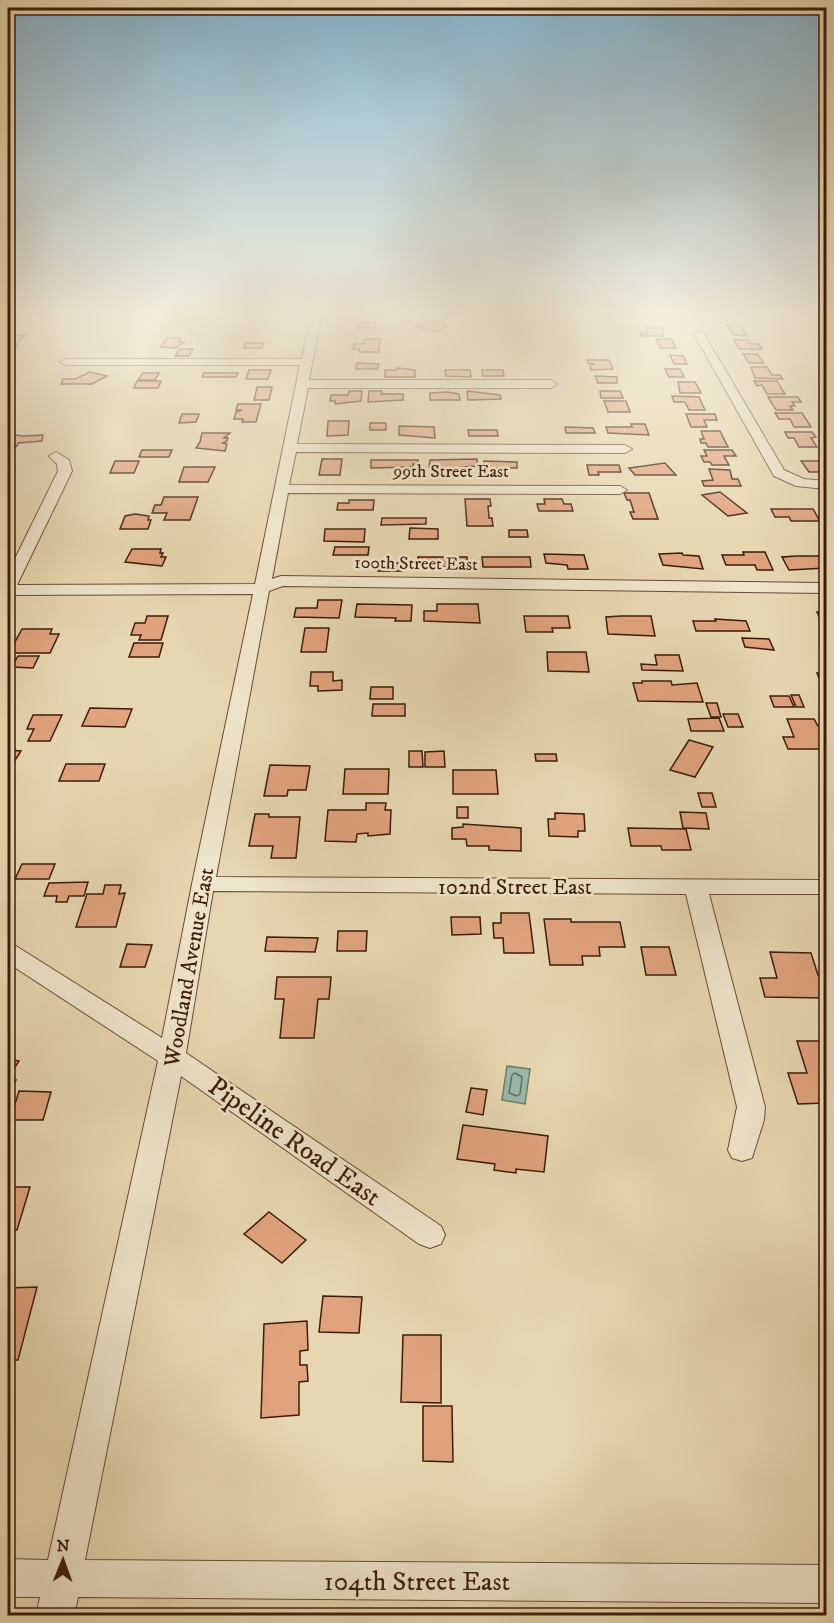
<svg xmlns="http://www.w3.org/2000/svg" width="834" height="1623" viewBox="0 0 834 1623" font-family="'IM FELL DW Pica',serif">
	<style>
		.water { fill: #97baac; stroke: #737b6b; stroke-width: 1.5 }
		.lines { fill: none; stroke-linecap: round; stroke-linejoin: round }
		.shore { stroke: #6a6b5b; stroke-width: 1.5 }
		.building { fill: #e0a37e; stroke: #3d1c0a; stroke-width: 1.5 }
		.minor-casing { stroke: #684b34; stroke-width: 2 }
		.minor { fill: #efe5cc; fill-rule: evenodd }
		.labels { text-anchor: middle; stroke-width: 5; stroke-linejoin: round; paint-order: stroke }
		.far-street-label { font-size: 18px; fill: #3d1c0a; stroke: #efe5cc }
		.street-label { font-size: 22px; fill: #3d1c0a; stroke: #efe5cc }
		.near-street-label { font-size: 27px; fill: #3d1c0a; stroke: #efe5cc }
	</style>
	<rect width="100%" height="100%" fill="#e7d7b0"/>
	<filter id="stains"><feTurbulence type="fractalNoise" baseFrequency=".00333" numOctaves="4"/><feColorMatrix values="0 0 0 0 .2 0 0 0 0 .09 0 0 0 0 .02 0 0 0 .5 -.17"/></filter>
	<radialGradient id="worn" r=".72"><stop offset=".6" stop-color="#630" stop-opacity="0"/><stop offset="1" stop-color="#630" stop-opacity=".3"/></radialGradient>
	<path class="water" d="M507,1066L530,1069L525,1104L502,1100Z"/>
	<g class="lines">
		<path class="shore" d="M515,1073L522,1077L520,1094L517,1096L509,1093L512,1075Z"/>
	</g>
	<path class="building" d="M361,322H375V328H357Z
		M429,322L437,323L448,326L436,332L415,326Z
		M727,325L741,326L747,336L734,335Z
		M646,328H663V336H641L640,333H648Z
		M8,336H24L8,356Z
		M167,338H181L179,342H184L176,348L161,347Z
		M365,339H380L379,352H359V349H353L354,344H364Z
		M656,339H671L676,348H661Z
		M734,340H748L750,344H759L762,349H739Z
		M245,343H264L262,348H244Z
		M179,349H193L189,356H175Z
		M743,354H757L764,363H749Z
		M670,355L683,356L687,364H674Z
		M587,360H609L613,369L591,370L590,365L595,364L588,363Z
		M357,363L379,364L377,369H356Z
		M751,367H767L772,375H780L783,379L755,378Z
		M397,368L415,370V377H385V370H397Z
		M665,369H680L684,377H669Z
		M249,370H271L268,379H246Z
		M445,370H470L471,377L446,376Z
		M482,370H503L504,376H483Z
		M90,372L107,376L92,384H61L63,379H75Z
		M143,373H159L155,380H138Z
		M204,373H238L236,377H202Z
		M595,376L617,377V383H598Z
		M137,381H161L158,388H134Z
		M754,381H777L785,394H767L762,385L757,386Z
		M678,382H695L701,393H680Z
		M257,387H272L269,400H254Z
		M349,391H362L361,401L335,404V401H330L331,395H348Z
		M369,391H382L381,394H403V400L368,402Z
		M467,391L500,395L501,399L468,400Z
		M600,391H620L623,398H601Z
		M447,392L459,394L460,400H430V393Z
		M672,396L699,397L705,410H689L685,402H674Z
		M768,397H798L801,402H792L795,406H790L793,410H776Z
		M604,401H626L630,412H608Z
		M238,404H261L256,422H242L243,419H234L236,412L242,410H236Z
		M775,413H802L811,427H794L790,419H779Z
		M182,414H199L196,422L179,423Z
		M686,414H715L717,420H704L707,427H691Z
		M328,421H349L348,435L327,436Z
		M370,423H386V430H370Z
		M631,424H645L649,435L608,433L606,427H632Z
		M399,426L434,427L435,438L399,435Z
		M565,427L593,428L595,433H566Z
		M468,430H497L498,436H469Z
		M701,431H720L728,447H708L706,443H701L700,439H704Z
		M785,432H812L816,437L811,438L817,447H799L794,438H788Z
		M202,433H230L224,438H228L227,441L223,443L227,444L225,451L196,448L200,442Z
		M8,434L22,436L43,435L42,441L18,443L17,446L8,452Z
		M142,450H172L169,457H139Z
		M704,450H732L736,456H724L729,465H712L710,462H704L701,456H707Z
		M322,459H342L340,475H319Z
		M477,459V466L462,467V470L429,467L430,460Z
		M371,460H418V464H413V467L371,468Z
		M115,461H139L134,473H110Z
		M484,461L517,462V468H484Z
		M801,461H826V467H822L825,472H809Z
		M665,463L676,475H635L629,468Z
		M587,465H619L621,472H598L599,475H589Z
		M184,467H215L208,482H179Z
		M709,469L730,470L732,479H738L741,486H704L702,481L713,480Z
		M720,492L747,513L728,516L702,495Z
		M624,493H649L658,519H633L630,512H634L630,500H627Z
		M164,497H198L190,520H164L167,513H152L155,505H161Z
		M465,499H490L491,506H488L489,518H492L493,526H467Z
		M544,499H562L564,504H571L573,511H539L537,504H545Z
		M349,500H374L373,510H337L338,503H349Z
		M771,509H813L820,521H791L789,517H775Z
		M135,514L149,516L148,520H151L148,529H120L125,516Z
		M382,518H426V524L381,525Z
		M410,528L438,529V539H409Z
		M325,529H365L364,542L324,541Z
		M509,530H527L528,537H509Z
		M335,547H369L368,555H333Z
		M132,549H161L160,553H163L161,557H166L162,566L125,562Z
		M743,552H765L773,570H757L755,565H726L722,555H744Z
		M682,553L683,555L699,556L703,569L663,565L659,554Z
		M544,554L584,555L588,569H568L567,565L546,563Z
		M797,556H823L826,568L789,570L782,557Z
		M418,557H467L468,567H418Z
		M482,557H530L531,567H483Z
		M378,563H402V571H378Z
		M318,600H342L339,618L294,617L296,608H317Z
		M357,604L412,605L411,621H395L396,618L355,617Z
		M437,604H478L480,623L424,621V611H437Z
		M822,606H826V626H823L817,612H825Z
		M147,616H168L161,640H139L141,635H131L135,623H145Z
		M524,616H568L570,628H552L553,632H526Z
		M621,616H651L655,636L608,634L606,617Z
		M715,619L746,621L750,631H696L693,621H716Z
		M305,628H329L326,652H301Z
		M22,629H52L50,634H59L50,653H9Z
		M742,638L769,639L774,650L745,647Z
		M134,643H163L159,657H129Z
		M547,652H586L589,672L548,671Z
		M655,655H679L683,671L642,670L641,664L657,665Z
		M18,656H39L33,668L11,667Z
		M311,672H333V681L342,680V690L318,691V686H310Z
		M817,673H826V686H822Z
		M642,681H671L672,685L697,683L703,702L638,701L633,683H642Z
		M371,687H393V699H370Z
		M791,695H799L804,707H796Z
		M770,696H789L794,707H774Z
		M706,703H717L721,717H711Z
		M373,704H405V716H372Z
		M90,708L132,709L125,727L82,726Z
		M723,714H738L743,727H728Z
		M33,715H62L50,741H28L34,729H27Z
		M719,718L724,731H691L688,719Z
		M787,719H814L818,726H820L824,735H826V749H788L783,737H794Z
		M689,740L713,747L695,777L670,770Z
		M8,750L21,751L12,765H8Z
		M409,751H422L423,767H409Z
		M444,751L445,767H425V752Z
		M535,754H556L557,761H536Z
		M66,764H105L99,781H59Z
		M270,765L310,766L306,790H288L287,796H264Z
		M345,769H389L388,794H343Z
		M453,770H496L498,794H453Z
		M698,793H712L716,807H702Z
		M366,803H386L385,810H391L390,834L368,836V833L357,834L356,842L325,841L328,810H366Z
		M457,807H468V818H457Z
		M680,812L706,813L709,829L683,828Z
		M555,813L584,814L585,831H578V837L549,836L548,819H555Z
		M255,814H269V817H300L296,858H271L273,846H249Z
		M463,824L521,828V851L489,850V846H467L466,839H452V828L463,827Z
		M628,828L686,829L691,850H662L661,846H631Z
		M22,864H55L49,879H15Z
		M88,882L84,896H69L67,902H56L57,896H44L49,883Z
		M105,885H121L119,894L125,893L116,927H76L87,894H103Z
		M501,913H529L534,953H504L503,938H494L493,923H501Z
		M451,917H480L481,934L452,935Z
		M544,919H571V922H620L625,947H599L600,956H582L583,965H550Z
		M338,931H367L366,951H337Z
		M267,937L318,938L315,952L265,951Z
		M127,944L152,945L145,967H120Z
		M641,947H669L676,975H646Z
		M770,952L811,953L818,975H822L826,991H822L825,998L765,997L760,978H777Z
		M277,977H331L329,999H318L314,1038H280L284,999H275Z
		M797,1041H826V1103L798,1104L788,1073H807Z
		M8,1059L19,1061L8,1078L16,1080L8,1093Z
		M471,1088L487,1090L483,1115L466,1112Z
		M19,1091L51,1092L43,1120H10Z
		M463,1125L548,1136L544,1172L516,1169V1173L494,1170L495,1164L457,1159Z
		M8,1187H30L17,1230H8Z
		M269,1212L306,1240L282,1263L244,1234Z
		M37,1287L18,1360H8V1288Z
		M323,1296L362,1297L359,1333L319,1332Z
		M307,1321L308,1350L300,1351V1365H307L308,1381L299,1382V1415L261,1418L264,1324Z
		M403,1335H441V1403L401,1402Z
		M423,1406H452L453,1462L423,1461Z"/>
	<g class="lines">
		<defs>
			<path id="minor" d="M311,316H321L309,380H551L557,384L551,388H308L297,444L625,445L632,449L625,453L296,452L289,485L620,486L627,490L620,494L288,493L272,579L281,576L826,583V593L283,586L269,591L216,877L826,880V894H709L765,1107L764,1120L752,1158L742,1161L732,1158L728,1150L737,1107L686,894L213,891L186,1053L441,1226L445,1235L441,1244L430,1248L419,1244L181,1076L85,1560L826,1565V1603L78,1597L74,1616H36L40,1597H8V1559L48,1560L158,1061L8,963V944L16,946L162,1038L192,884L253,594L8,595V573L58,471L57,464L49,456L56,452L69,460L72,471L17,585L255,584L300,365H66L60,362L66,359H302Z
				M699,331L704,334L784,470L804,479L826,481V489L796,486L774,476L694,334Z"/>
		</defs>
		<use href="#minor" class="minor-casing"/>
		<use href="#minor" class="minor"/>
	</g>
	<linearGradient id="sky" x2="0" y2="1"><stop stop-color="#87b6d0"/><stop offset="0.58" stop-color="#f4eddb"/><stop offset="1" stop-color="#f4eddb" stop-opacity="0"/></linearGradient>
	<rect width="834" height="544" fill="url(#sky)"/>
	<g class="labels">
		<g class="far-street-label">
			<text x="451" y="477">99th Street East</text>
			<text transform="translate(416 563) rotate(1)" y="6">100th Street East</text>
		</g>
		<g class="street-label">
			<text x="515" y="894">102nd Street East</text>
			<text transform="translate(188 967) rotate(-80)" y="8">Woodland Avenue East</text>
		</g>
		<g class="near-street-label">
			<text transform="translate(295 1141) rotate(35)" y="9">Pipeline Road East</text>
			<text x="417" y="1590">104th Street East</text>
		</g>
	</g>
	<rect width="834" height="1623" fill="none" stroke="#e7d7b0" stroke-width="30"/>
	<rect x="9" y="9" width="816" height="1605" fill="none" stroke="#3d1c0a" stroke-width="3"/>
	<rect x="15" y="15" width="804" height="1593" fill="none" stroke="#3d1c0a" stroke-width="1.5"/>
	<g transform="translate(63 1560) rotate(1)" stroke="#efe5cc" stroke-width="4.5" paint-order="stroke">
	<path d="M0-4.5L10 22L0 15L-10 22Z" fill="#3d1c0a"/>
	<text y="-9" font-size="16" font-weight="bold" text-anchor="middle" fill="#3d1c0a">N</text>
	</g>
	<rect width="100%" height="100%" filter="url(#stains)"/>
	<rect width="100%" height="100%" fill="url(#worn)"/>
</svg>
